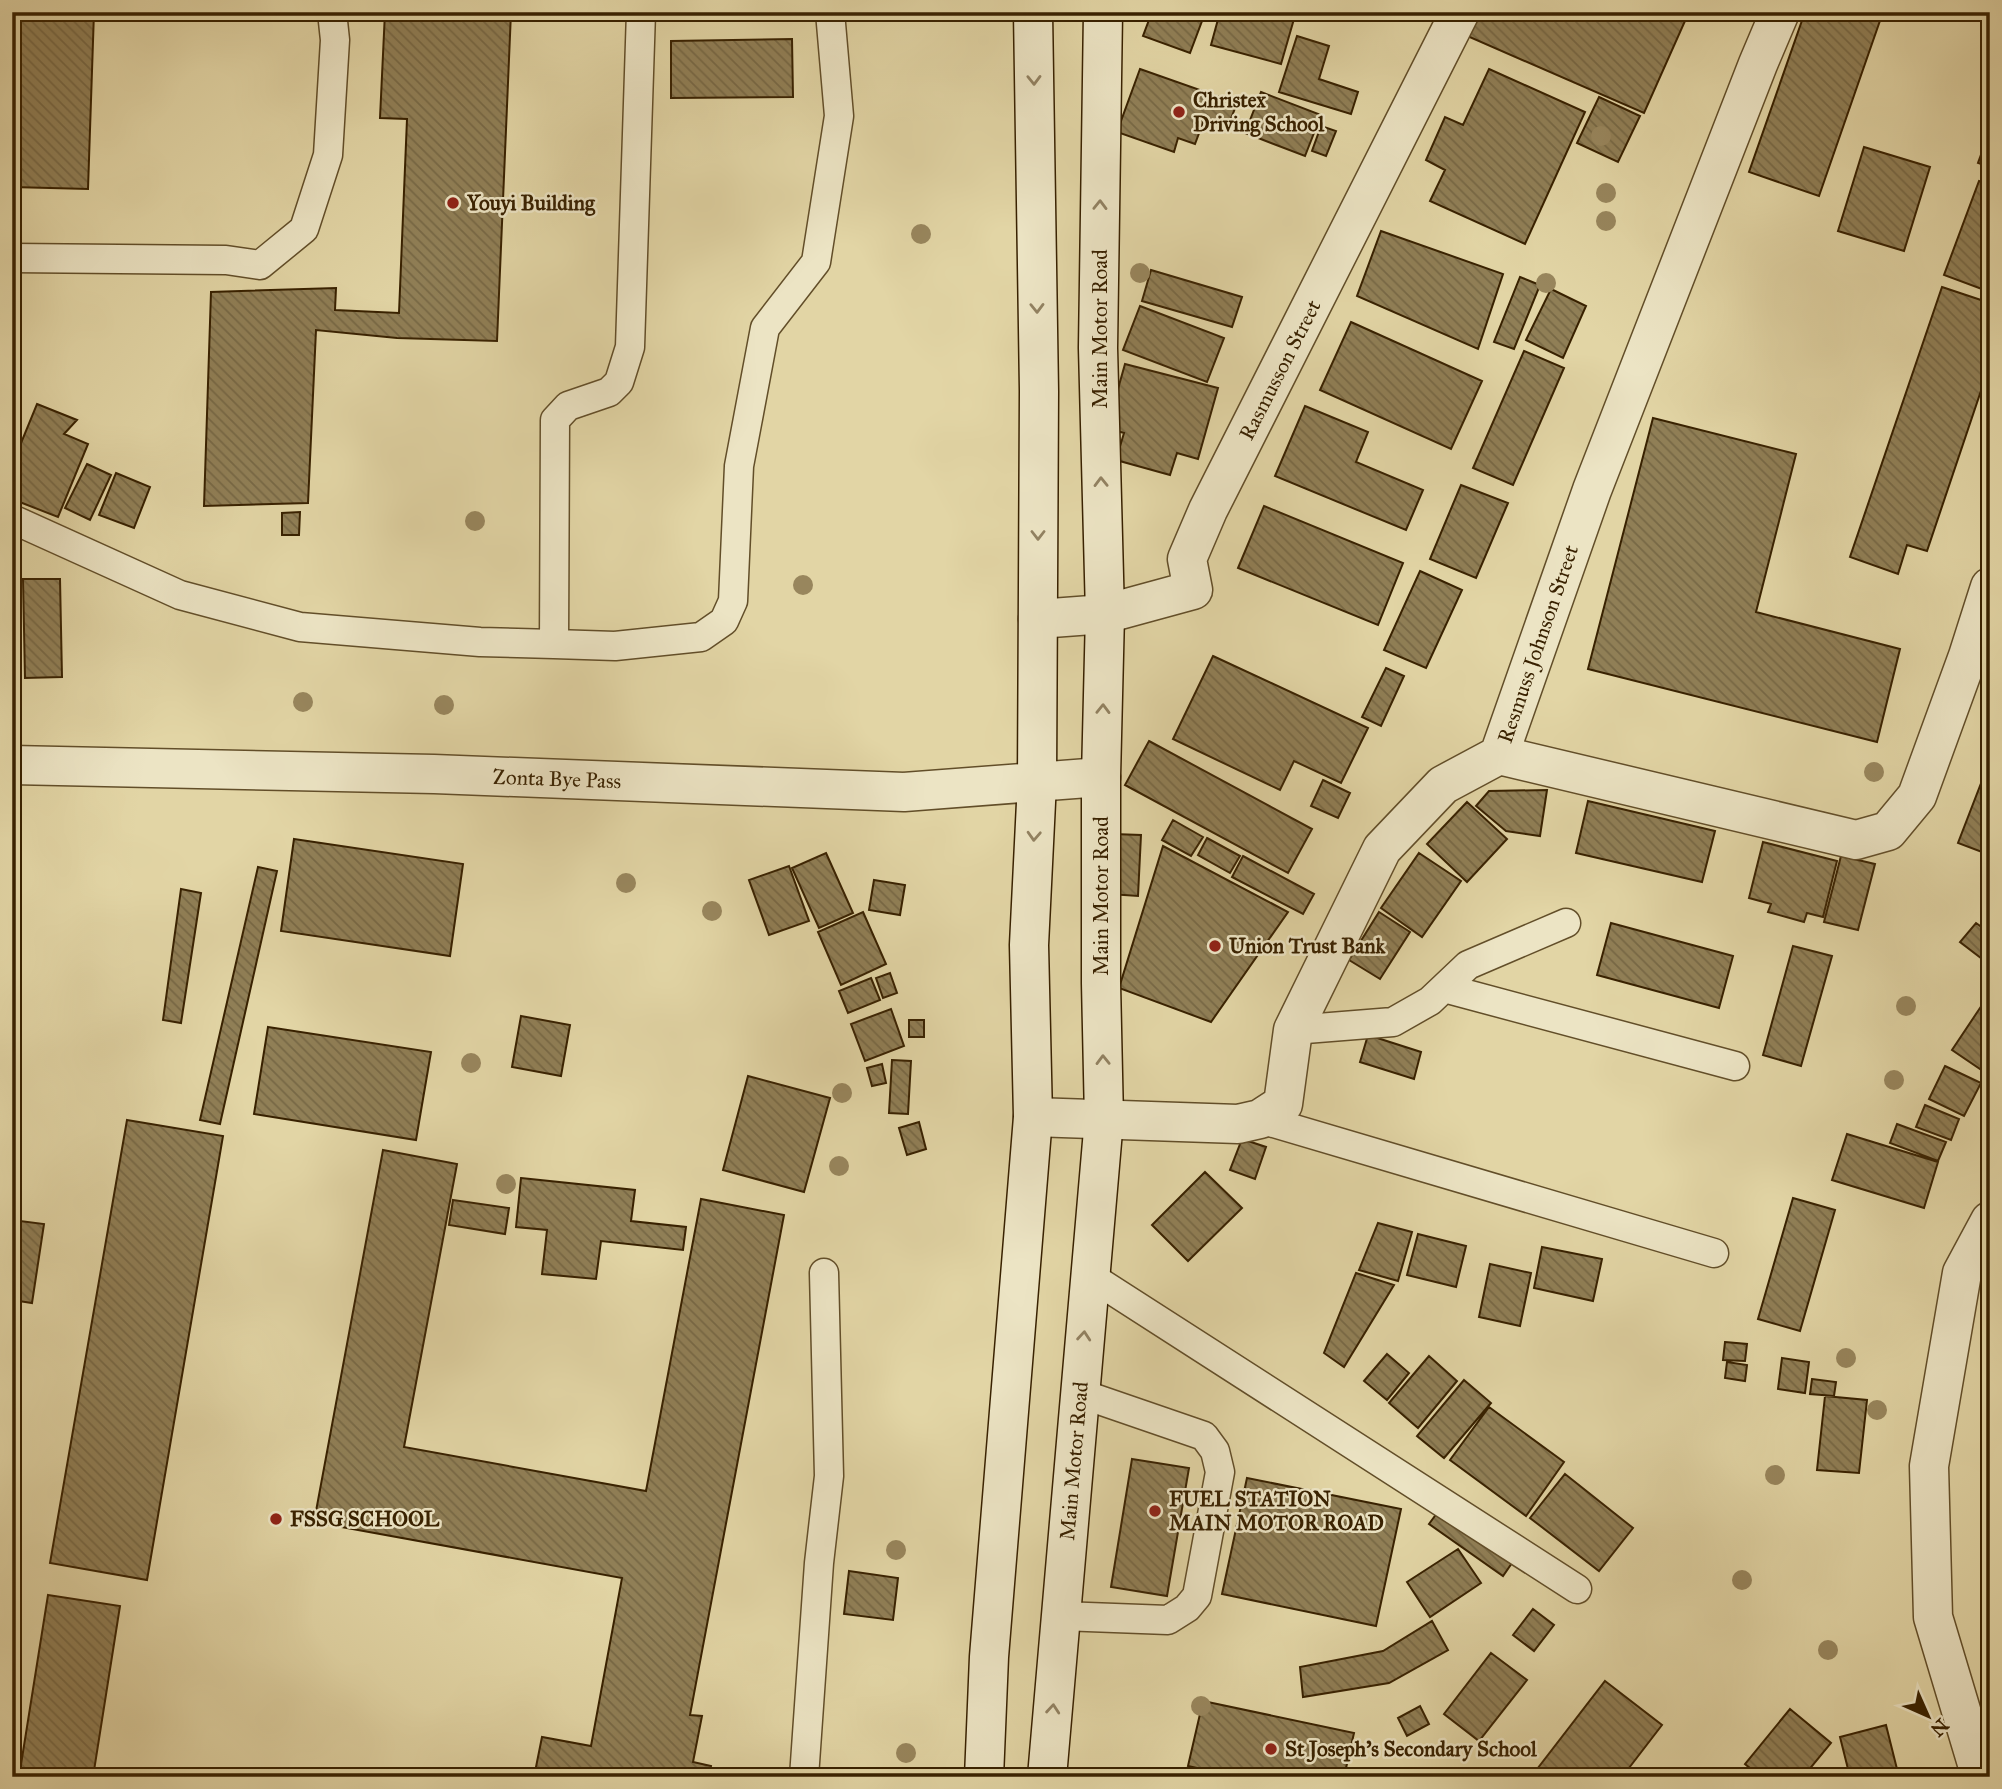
<svg xmlns="http://www.w3.org/2000/svg" width="2002" height="1789" viewBox="0 0 2002 1789" font-family="'IM FELL Great Primer',serif">
	<style>
		.building { fill: url(#building-back-hatch); stroke: #382100; stroke-width: 2 }
		.lines { fill: none; stroke-linecap: round; stroke-linejoin: round }
		.service-casing { stroke: #624e29; stroke-width: 31 }
		.pedestrian-casing { stroke: #624e29; stroke-width: 41 }
		.minor-casing { stroke: #624e29; stroke-width: 41 }
		.secondary-casing { stroke: #382100; stroke-width: 41 }
		.service { stroke: #ece4c4; stroke-width: 28 }
		.pedestrian { stroke: #ece4c4; stroke-width: 38 }
		.minor { stroke: #ece4c4; stroke-width: 38 }
		.secondary { stroke: #ece4c4; stroke-width: 38 }
		.tree { fill: #98865d }
		.oneway { stroke: #928262 }
		.poi-dot { fill: #8f2418; stroke: #ece4c4; stroke-width: 2.5 }
		.labels { text-anchor: middle; stroke-width: 5; stroke-linejoin: round; paint-order: stroke }
		.poi-label { font-size: 21px; font-weight: bold; fill: #382100; stroke: #ece4c4; text-anchor: start }
		.street-label { font-size: 21px; fill: #382100; stroke: #ece4c4 }
	</style>
	<defs>
		<pattern id="building-back-hatch" width="6" height="6" patternUnits="userSpaceOnUse" patternTransform="scale(1.75)"><rect width="6" height="6" fill="#907f56"/><path d="M-1 5l2 2M0 0l6 6M5-1l2 2" fill="none" stroke="#776845"/></pattern>
	</defs>
	<rect width="100%" height="100%" fill="#e2d5a5"/>
	<filter id="stains"><feTurbulence type="fractalNoise" baseFrequency=".00286" numOctaves="4"/><feColorMatrix values="0 0 0 0 .2 0 0 0 0 .09 0 0 0 0 .02 0 0 0 .5 -.17"/></filter>
	<radialGradient id="worn" r=".72"><stop offset=".6" stop-color="#630" stop-opacity="0"/><stop offset="1" stop-color="#630" stop-opacity=".3"/></radialGradient>
	<path class="building" d="M12,12H94L88,189L12,187Z
		M385,12H511L497,341L397,338L316,330L308,503L204,506L211,292L336,288L335,310L399,313L407,119L380,118Z
		M1152,12H1179L1202,21L1190,53L1143,36Z
		M1220,12H1296L1281,64L1211,45Z
		M1475,12H1689L1644,113L1465,35Z
		M1805,12H1883L1819,196L1749,172Z
		M1297,36L1329,46L1319,79L1358,92L1351,114L1279,92Z
		M792,39L793,97L671,98V41Z
		M1140,69L1237,103L1227,129L1204,120L1195,144L1178,138L1174,152L1117,132Z
		M1489,69L1585,112L1525,244L1430,201L1445,170L1426,160L1445,117L1463,125Z
		M1261,92L1321,115L1305,156L1245,133Z
		M1599,97L1640,116L1618,162L1577,143Z
		M1321,126L1336,131L1326,156L1312,151Z
		M1990,130V167L1978,163Z
		M1864,147L1930,167L1904,251L1838,231Z
		M1979,181L1990,185V292L1944,275Z
		M1381,231L1503,274L1478,349L1357,296Z
		M1151,270L1242,297L1232,327L1142,301Z
		M1520,277L1540,285L1514,349L1494,342Z
		M1942,287L1990,303V364L1927,551L1907,545L1898,574L1850,557Z
		M1551,289L1586,306L1563,358L1526,340Z
		M1140,306L1224,338L1207,382L1123,350Z
		M1351,322L1482,381L1451,449L1320,390Z
		M1524,351L1564,368L1513,485L1473,468Z
		M1125,364L1218,388L1198,459L1177,453L1170,475L1116,460L1124,433L1107,428Z
		M37,404L77,420L64,434L88,444L58,517L12,499V465Z
		M1305,406L1368,432L1356,462L1423,490L1406,530L1275,476Z
		M1653,418L1796,454L1756,612L1900,649L1877,742L1588,669Z
		M87,464L111,475L90,520L65,508Z
		M116,473L150,487L134,528L99,515Z
		M1461,485L1508,503L1476,578L1430,559Z
		M1264,506L1403,563L1378,625L1238,568Z
		M300,512L299,535H282V513Z
		M1420,571L1462,590L1426,668L1384,650Z
		M12,579H20L18,680H12Z
		M23,579H60L62,677L25,678Z
		M1213,656L1368,728L1341,783L1294,761L1280,790L1173,739Z
		M1386,668L1404,676L1381,726L1362,717Z
		M1149,741L1312,829L1288,873L1125,785Z
		M1990,760V855L1958,843Z
		M1323,780L1350,793L1338,818L1311,806Z
		M1547,790L1540,836L1506,831L1476,806L1489,791Z
		M1588,801L1715,831L1702,882L1576,853Z
		M1467,802L1507,839L1467,882L1427,844Z
		M1173,820L1203,837L1191,856L1162,840Z
		M1113,834L1141,835L1138,896L1110,894Z
		M1207,838L1240,856L1230,873L1198,855Z
		M294,839L463,864L450,956L281,931Z
		M1763,842L1837,861L1823,917L1807,913L1804,922L1768,912L1771,904L1749,898Z
		M1163,846L1288,912L1211,1022L1119,988Z
		M826,853L853,913L819,928L792,868Z
		M1419,853L1461,881L1422,937L1381,908Z
		M1243,856L1314,894L1303,914L1232,877Z
		M1841,856L1875,864L1858,930L1824,922Z
		M789,866L809,921L769,935L749,880Z
		M258,867L277,871L220,1124L200,1120Z
		M874,880L905,885L900,915L869,910Z
		M181,889L201,893L181,1023L163,1020Z
		M863,912L886,964L841,985L818,932Z
		M1379,912L1410,932L1380,979L1349,960Z
		M1611,923L1733,956L1719,1008L1597,975Z
		M1976,923L1990,933V965L1960,942Z
		M1793,946L1832,956L1801,1066L1763,1055Z
		M890,973L897,993L883,998L876,978Z
		M871,978L880,1000L848,1013L839,991Z
		M1990,993V1067L1986,1073L1952,1050Z
		M891,1009L904,1046L865,1061L851,1024Z
		M521,1016L570,1025L561,1076L512,1067Z
		M909,1020H924V1037H909Z
		M268,1027L431,1052L416,1140L254,1114Z
		M1368,1035L1421,1052L1414,1079L1360,1062Z
		M892,1060L911,1061L908,1114L889,1113Z
		M882,1064L886,1083L872,1086L867,1068Z
		M1945,1066L1981,1083L1964,1116L1929,1099Z
		M748,1076L830,1098L804,1192L723,1170Z
		M1925,1105L1959,1119L1951,1140L1916,1127Z
		M127,1120L223,1136L147,1580L50,1563Z
		M919,1122L926,1149L907,1155L899,1128Z
		M1897,1124L1946,1142L1938,1161L1890,1143Z
		M1847,1134L1938,1162L1924,1208L1832,1180Z
		M1242,1139L1266,1147L1255,1179L1230,1170Z
		M383,1150L457,1164L404,1447L646,1491L701,1199L784,1215L690,1715L702,1716L693,1762L711,1766L709,1777H534L542,1737L591,1746L622,1578L314,1522Z
		M1205,1172L1242,1208L1188,1261L1152,1225Z
		M521,1178L635,1190L631,1221L686,1227L683,1250L601,1241L596,1279L542,1274L547,1230L516,1227Z
		M1793,1198L1835,1210L1800,1331L1758,1319Z
		M453,1200L509,1208L505,1234L449,1225Z
		M12,1220L44,1224L32,1303L12,1300Z
		M1378,1223L1412,1232L1398,1281L1359,1270Z
		M1418,1234L1466,1246L1456,1287L1407,1275Z
		M1542,1247L1602,1259L1593,1301L1534,1288Z
		M1490,1264L1531,1273L1520,1326L1479,1317Z
		M1356,1273L1394,1285L1344,1367L1324,1353Z
		M1725,1342L1747,1344L1745,1361L1723,1360Z
		M1387,1354L1409,1373L1387,1400L1364,1381Z
		M1429,1356L1457,1381L1418,1428L1389,1403Z
		M1782,1358L1809,1362L1805,1393L1778,1389Z
		M1727,1362L1747,1365L1745,1381L1725,1378Z
		M1812,1379L1836,1382L1834,1396L1810,1394Z
		M1464,1380L1491,1403L1444,1458L1417,1436Z
		M1825,1396L1867,1400L1859,1473L1817,1470Z
		M1489,1407L1564,1462L1526,1516L1450,1460Z
		M1132,1459L1189,1468L1167,1596L1111,1587Z
		M1565,1474L1633,1528L1599,1571L1530,1518Z
		M1247,1478L1401,1509L1376,1626L1222,1594Z
		M1440,1509L1514,1560L1503,1576L1429,1524Z
		M1458,1549L1481,1583L1430,1617L1407,1582Z
		M849,1571L898,1578L893,1620L844,1614Z
		M48,1595L120,1606L93,1777H19Z
		M1533,1609L1554,1625L1534,1651L1513,1635Z
		M1432,1621L1448,1650L1389,1683L1303,1697L1300,1667L1383,1651Z
		M1491,1653L1527,1680L1479,1741L1444,1714Z
		M1605,1681L1662,1725L1622,1777H1531Z
		M1203,1701L1354,1733L1344,1777H1204L1206,1770L1188,1766Z
		M1420,1706L1429,1724L1407,1736L1398,1718Z
		M1790,1709L1831,1743L1803,1777H1761L1745,1764Z
		M1886,1725L1899,1777H1850L1840,1737Z"/>
	<g class="lines">
		<defs>
			<path id="service" d="M12,258L226,260L260,265L304,229L328,155L335,40L332,12
				M12,519L180,595L300,627L480,642L554,644L615,646L701,637L724,621L733,601L739,466L765,328L816,262L839,116L830,12
				M554,644L555,420L568,406L609,392L619,382L630,347L641,12
				M1444,988L1735,1066
				M1293,1030L1393,1022L1430,1001L1468,965L1566,923
				M1260,1119L1714,1253
				M1090,1276L1577,1589
				M1061,1616L1168,1620L1187,1608L1197,1596L1220,1472L1215,1451L1204,1436L1079,1393
				M804,1777L819,1563L829,1476L824,1273"/>
			<path id="pedestrian" d="M1981,1777L1933,1617L1929,1466L1962,1273L1990,1221"/>
			<path id="minor" d="M1038,619L1105,614L1193,590L1187,559L1208,510L1460,12
				M1499,755L1856,840L1888,831L1917,796L1968,656L1990,587
				M12,765L434,774L904,792L1101,777
				M1033,1117L1238,1124L1260,1119L1283,1104L1293,1030L1382,849L1443,785L1499,755L1592,490L1758,64L1780,12"/>
			<path id="secondary" d="M984,1777L989,1657L1033,1117L1029,945L1037,782L1039,391L1033,12
				M1047,1777L1104,1119L1101,983V777L1105,614L1098,348L1103,12"/>
		</defs>
		<use href="#service" class="service-casing"/>
		<use href="#pedestrian" class="pedestrian-casing"/>
		<use href="#minor" class="minor-casing"/>
		<use href="#secondary" class="secondary-casing"/>
		<use href="#service" class="service"/>
		<use href="#pedestrian" class="pedestrian"/>
		<use href="#minor" class="minor"/>
		<use href="#secondary" class="secondary"/>
	</g>
	<g class="tree">
		<circle cx="1601" cy="136" r="10"/>
		<circle cx="1606" cy="193" r="10"/>
		<circle cx="1606" cy="221" r="10"/>
		<circle cx="921" cy="234" r="10"/>
		<circle cx="1140" cy="273" r="10"/>
		<circle cx="1546" cy="283" r="10"/>
		<circle cx="475" cy="521" r="10"/>
		<circle cx="803" cy="585" r="10"/>
		<circle cx="303" cy="702" r="10"/>
		<circle cx="444" cy="705" r="10"/>
		<circle cx="1874" cy="772" r="10"/>
		<circle cx="626" cy="883" r="10"/>
		<circle cx="712" cy="911" r="10"/>
		<circle cx="1906" cy="1006" r="10"/>
		<circle cx="471" cy="1063" r="10"/>
		<circle cx="1894" cy="1080" r="10"/>
		<circle cx="842" cy="1093" r="10"/>
		<circle cx="839" cy="1166" r="10"/>
		<circle cx="506" cy="1184" r="10"/>
		<circle cx="1846" cy="1358" r="10"/>
		<circle cx="1877" cy="1410" r="10"/>
		<circle cx="1775" cy="1475" r="10"/>
		<circle cx="896" cy="1550" r="10"/>
		<circle cx="1742" cy="1580" r="10"/>
		<circle cx="1828" cy="1650" r="10"/>
		<circle cx="1201" cy="1706" r="10"/>
		<circle cx="906" cy="1753" r="10"/>
	</g>
	<defs><path id="oneway-chevron" d="M-2-3.5L2.5 0L-2 3.5" fill="none" stroke-width="1.6" stroke-linecap="round" stroke-linejoin="round" transform="scale(1.75)"/></defs>
	<g class="oneway">
		<use href="#oneway-chevron" transform="translate(1034 80) rotate(89)"/>
		<use href="#oneway-chevron" transform="translate(1100 205) rotate(-89)"/>
		<use href="#oneway-chevron" transform="translate(1037 308) rotate(89)"/>
		<use href="#oneway-chevron" transform="translate(1101 482) rotate(-91)"/>
		<use href="#oneway-chevron" transform="translate(1038 535) rotate(90)"/>
		<use href="#oneway-chevron" transform="translate(1103 709) rotate(-89)"/>
		<use href="#oneway-chevron" transform="translate(1034 836) rotate(93)"/>
		<use href="#oneway-chevron" transform="translate(1103 1060) rotate(-91)"/>
		<use href="#oneway-chevron" transform="translate(1084 1336) rotate(-85)"/>
		<use href="#oneway-chevron" transform="translate(1053 1709) rotate(-85)"/>
	</g>
	<g class="poi-dot">
		<circle cx="1179" cy="112" r="7"/>
		<circle cx="453" cy="203" r="7"/>
		<circle cx="1215" cy="946" r="7"/>
		<circle cx="1155" cy="1511" r="7"/>
		<circle cx="276" cy="1519" r="7"/>
		<circle cx="1271" cy="1749" r="7"/>
	</g>
	<g class="labels">
		<g class="poi-label">
			<text x="1193" y="107">Christex<tspan x="1193" dy="24">Driving School</tspan></text>
			<text x="467" y="210">Youyi Building</text>
			<text x="1229" y="953">Union Trust Bank</text>
			<text x="1169" y="1506">FUEL STATION<tspan x="1169" dy="24">MAIN MOTOR ROAD</tspan></text>
			<text x="290" y="1526">FSSG SCHOOL</text>
			<text x="1285" y="1756">St Joseph's Secondary School</text>
		</g>
		<g class="street-label">
			<text transform="translate(1100 329) rotate(-90)" y="7">Main Motor Road</text>
			<text transform="translate(1280 370) rotate(-63)" y="7">Rasmusson Street</text>
			<text transform="translate(1538 644) rotate(-71)" y="7">Resmuss Johnson Street</text>
			<text transform="translate(557 779) rotate(2)" y="7">Zonta Bye Pass</text>
			<text transform="translate(1101 896) rotate(-90)" y="7">Main Motor Road</text>
			<text transform="translate(1074 1461) rotate(-85)" y="7">Main Motor Road</text>
		</g>
	</g>
	<rect width="2002" height="1789" fill="none" stroke="#e2d5a5" stroke-width="42"/>
	<rect x="14" y="14" width="1974" height="1761" fill="none" stroke="#382100" stroke-width="3.5"/>
	<rect x="21" y="21" width="1960" height="1747" fill="none" stroke="#382100" stroke-width="2"/>
	<g transform="translate(1928 1716) rotate(135)" stroke="#ece4c4" stroke-width="5" paint-order="stroke">
	<path d="M0-5L12 26L0 18L-12 26Z" fill="#382100"/>
	<text y="-10" font-size="19" font-weight="bold" text-anchor="middle" fill="#382100">N</text>
	</g>
	<rect width="100%" height="100%" filter="url(#stains)"/>
	<rect width="100%" height="100%" fill="url(#worn)"/>
</svg>
